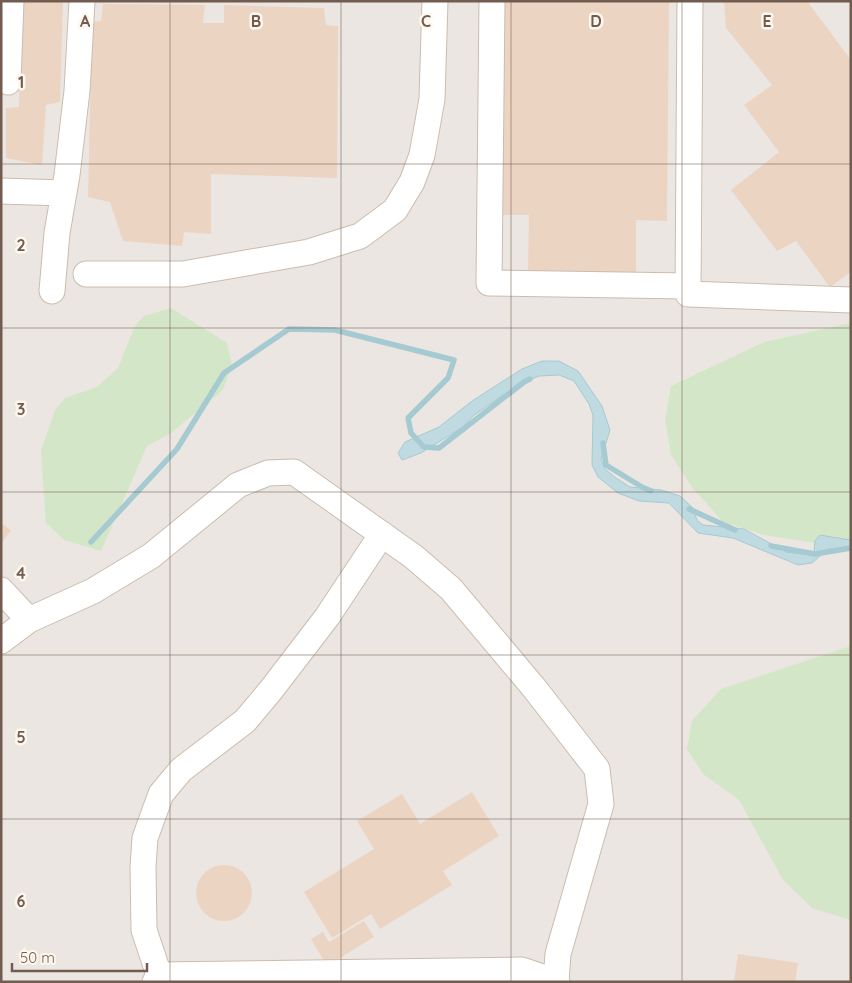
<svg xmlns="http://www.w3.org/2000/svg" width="852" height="983" viewBox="0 0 852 983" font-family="Quicksand,sans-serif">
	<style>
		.industrial { fill: #ebe6e1 }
		.green { fill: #d4e6c8 }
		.water { fill: #bfdbe1; stroke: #a6cad1 }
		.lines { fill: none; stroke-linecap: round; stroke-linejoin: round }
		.stream { stroke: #a6cad1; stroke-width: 5.5 }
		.building { fill: #ecd4c3 }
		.minor-casing { stroke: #cbbcaf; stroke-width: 27 }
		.minor { stroke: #fff; stroke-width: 25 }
		.grid { fill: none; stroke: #715c4f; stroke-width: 1; stroke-opacity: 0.55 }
		.grid-label { font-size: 16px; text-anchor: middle; font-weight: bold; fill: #715c4f; stroke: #fdf7ee; stroke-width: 5; stroke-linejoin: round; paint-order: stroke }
	</style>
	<rect width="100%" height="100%" fill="#faf3e8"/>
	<path class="industrial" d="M1,1H851V982H1Z"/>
	<path class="green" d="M171,308L227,343L232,365L223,390L171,433L147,446L101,551L64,540L46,523L41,451L55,410L65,398L97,387L118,368L135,326L144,316Z
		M851,323V542L836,546L764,535L723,522L692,487L671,455L665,420L671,386L764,342Z
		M851,646V920L812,908L783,880L739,800L703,774L687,749L692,721L721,689Z"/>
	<path class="water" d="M542,361H559L578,371L602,406L610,430L601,459L605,469L616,478L630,487L661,490L680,496L692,507L697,520L703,525L744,529L786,552L810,555L814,552L815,541L820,535L850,540L851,550L828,549L812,563L798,565L733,538L698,533L669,503L639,501L618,493L598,477L592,465L593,415L589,404L574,381L559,375L539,376L519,384L473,416L463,427L421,453L402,460L398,453L405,442L439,427L472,401L522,369Z"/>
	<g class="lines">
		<path class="stream" d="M603,443L606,465L642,487L651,491
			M689,509L735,530
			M91,542L177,449L224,373L289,329L335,330L454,360L448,378L408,418L411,433L424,447L439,448L524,382L530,379
			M771,546L815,554L851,548"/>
	</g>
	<path class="building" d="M20,1H63L60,102L46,105L42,165L6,158V108L19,107Z
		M504,1H669L667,221L636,220V274L528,272L529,215H502Z
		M724,1H807L851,60V272L830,287L796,241L777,251L731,190L779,152L744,105L772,85L726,28Z
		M103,4L205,5L203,23H224V5L324,8L326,25L338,26L337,178L211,174V234L184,232L182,246L123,241L110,202L88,197L92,22L101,21Z
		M1,523L11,530L1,544Z
		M472,792L499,836L443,871L452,885L380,929L371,914L332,938L304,892L374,849L357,821L402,794L420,824Z
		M196 893a28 28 0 1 1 56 0a28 28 0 1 1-56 0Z
		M364,921L374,937L327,966L311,939L323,932L329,942Z
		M738,954L798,963L795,982H734Z"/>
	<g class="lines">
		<defs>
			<path id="minor" d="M492,1L489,283L688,286
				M690,1L688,294L851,300
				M8,82L11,1
				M1,191L64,193
				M86,274H183L309,252L360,236L395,210L412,182L422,155L432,99L435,1
				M52,291L57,233L67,175L77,91L82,1
				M1,590L29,620
				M1,641L29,620L93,591L151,556L238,485L268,473L294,472L414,557L451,589L535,689L597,769L601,804L558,954L556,982
				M159,975L522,970L557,982
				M155,982L159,975L144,930L143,867L145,838L161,794L181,770L245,721L271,690L327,617L382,534"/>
		</defs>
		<use href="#minor" class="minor-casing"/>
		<use href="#minor" class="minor"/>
	</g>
	<path class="grid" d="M170,1V982M341,1V982M511,1V982M682,1V982M1,164H851M1,328H851M1,492H851M1,655H851M1,819H851"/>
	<g class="grid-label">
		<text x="85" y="27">A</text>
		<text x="256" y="27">B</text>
		<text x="426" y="27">C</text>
		<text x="596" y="27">D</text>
		<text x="767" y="27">E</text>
		<text x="21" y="88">1</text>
		<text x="21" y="251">2</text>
		<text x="21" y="415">3</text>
		<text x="21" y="579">4</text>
		<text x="21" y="743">5</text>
		<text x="21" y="907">6</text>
	</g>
	<rect width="852" height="983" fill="none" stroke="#715c4f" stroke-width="5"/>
	<path d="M12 963v8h135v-8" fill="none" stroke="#715c4f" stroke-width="2.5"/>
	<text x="20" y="963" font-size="15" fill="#715c4f" stroke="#fdf7ee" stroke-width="4" paint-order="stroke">50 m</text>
</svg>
